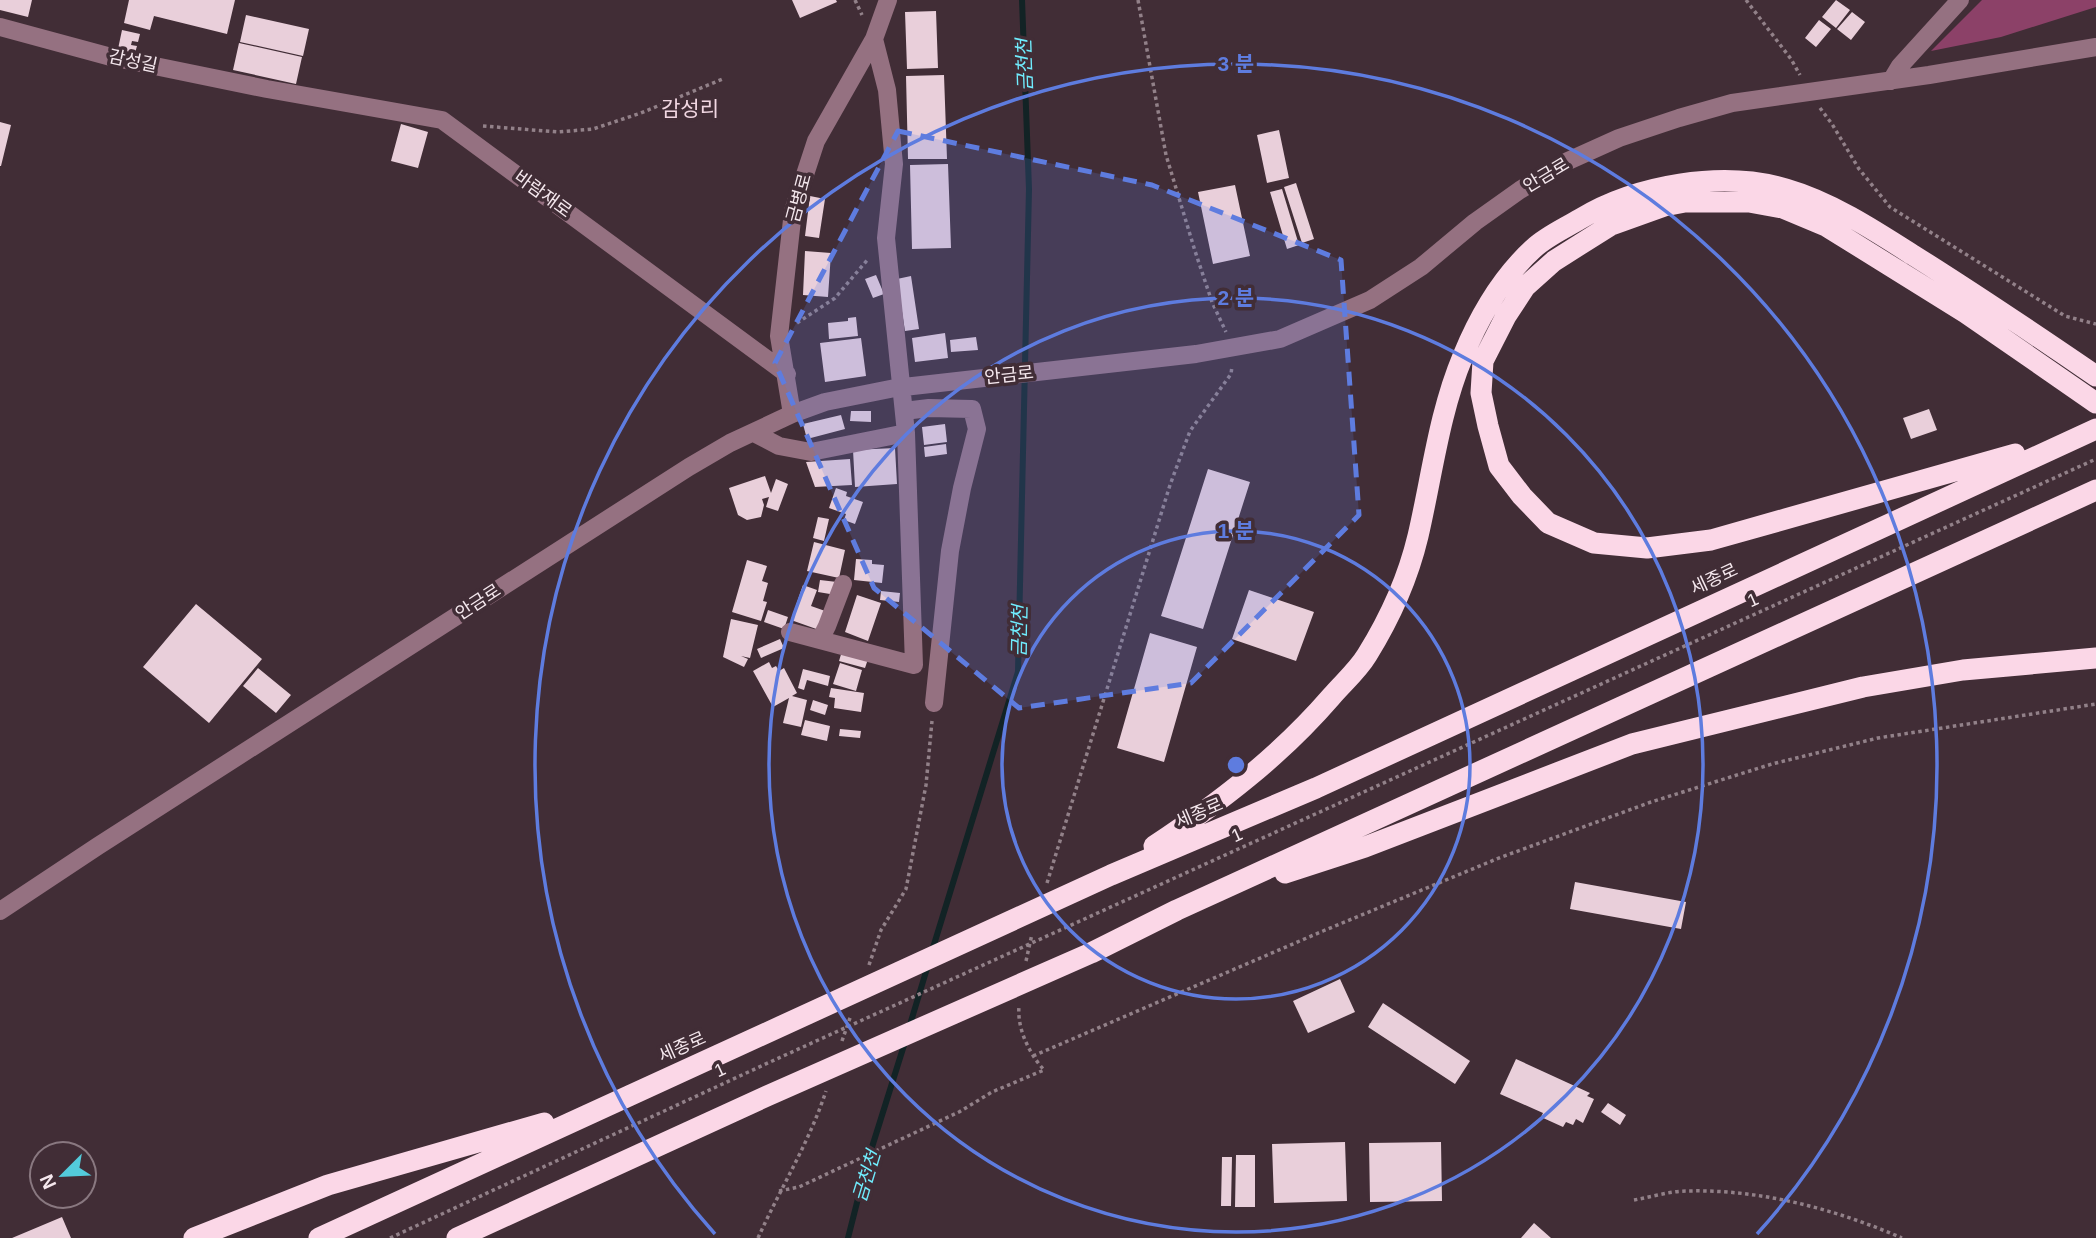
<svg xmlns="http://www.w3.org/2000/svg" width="2096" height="1238" viewBox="0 0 2096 1238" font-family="Helvetica,'Noto Sans KR',sans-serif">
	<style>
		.forest { fill: #8c4168 }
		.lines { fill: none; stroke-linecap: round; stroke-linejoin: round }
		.stream { stroke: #122325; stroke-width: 6 }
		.building { fill: #e9cfda }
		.path { stroke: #928189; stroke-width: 3.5; stroke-dasharray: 3.5 3.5; stroke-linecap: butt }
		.minor { stroke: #957181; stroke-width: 18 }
		.highway { stroke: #fbd7e7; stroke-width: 21 }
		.marked { fill: #5e7cdf; fill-opacity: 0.2; stroke: #5e7cdf; stroke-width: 5; stroke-dasharray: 14 9; stroke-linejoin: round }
		.ring { fill: none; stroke: #5e7cdf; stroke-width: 3.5 }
		.labels { text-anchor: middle; stroke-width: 7; stroke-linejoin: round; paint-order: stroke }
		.street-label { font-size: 18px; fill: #f5e8ee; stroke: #412d36 }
		.water-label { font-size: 19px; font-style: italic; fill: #70edfe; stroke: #412d36 }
		.quarter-label { font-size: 21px; fill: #f1d7e2; stroke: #412d36 }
		.centre { fill: #5e7cdf; stroke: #412d36; stroke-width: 3.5 }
		.ring-label { font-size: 21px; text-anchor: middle; font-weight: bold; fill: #5e7cdf; stroke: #412d36; stroke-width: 7; stroke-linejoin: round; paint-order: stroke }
	</style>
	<rect width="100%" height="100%" fill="#412d36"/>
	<path class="forest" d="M1982,0H2096V7L2001,37L1931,51Z"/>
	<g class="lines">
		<path class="stream" d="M932,951L1018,672L1029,189L1022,0
			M909,1028L928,965
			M848,1238L867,1163L905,1042"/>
	</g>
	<path class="building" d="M0,0H32L28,17L0,10Z
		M129,0H235L227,34L154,16L150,30L124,23Z
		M792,0H836L837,2L800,18Z
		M1836,0L1850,10L1836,28L1822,17Z
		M936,11L938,68L907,69L905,12Z
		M1852,12L1865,22L1851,40L1837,29Z
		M246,15L309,29L303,56L240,42Z
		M1819,20L1831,29L1816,47L1805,38Z
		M122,30L140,34L138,42L132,41L131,45L137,46L135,53L118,49Z
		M239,43L302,57L296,84L233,70Z
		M944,75L947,159H908L906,76Z
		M0,122L11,125L1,166H0Z
		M401,124L428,132L418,168L391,161Z
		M1279,130L1289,178L1267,183L1257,135Z
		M948,164L951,248L912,249L910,165Z
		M1296,183L1314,239L1302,243L1284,187Z
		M1235,185L1250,256L1213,264L1198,192Z
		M1282,189L1299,245L1287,249L1270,192Z
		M810,196L825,199L819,238L805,236Z
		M805,251L831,253L828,297L803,295Z
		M876,275L884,294L873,298L865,279Z
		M911,276L919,329L905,331L897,279Z
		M856,317L858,336L829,339L828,323L848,321V318Z
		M945,333L948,358L915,362L912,338Z
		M976,337L978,350L951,352L950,340Z
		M861,338L866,376L825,382L820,343Z
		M1929,409L1937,430L1911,439L1903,418Z
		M851,411H871V422L850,421Z
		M841,415L845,429L807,439L803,424Z
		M945,424L947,442L924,445L922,427Z
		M946,444L947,454L925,457L924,447Z
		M895,448L897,484L855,487L853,450Z
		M850,459L852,485L815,487L806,462Z
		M1208,469L1250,482L1203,629L1161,616Z
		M765,476L771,493L776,479L788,484L778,511L766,507L769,497L762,499L764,505L761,517L747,520L738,515L729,488Z
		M836,488L847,492L846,496L863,502L855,524L844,520L846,514L829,508Z
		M818,517L829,519L824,541L813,538Z
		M814,542L845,550L839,578L807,571Z
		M856,559L872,560V564L884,565L882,583L854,580Z
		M747,560L767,566L762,581L768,583L763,601L767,602L761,621L732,612Z
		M820,580L837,582L836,595L818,592Z
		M803,585L817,590L811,606L828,612L822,631L791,620Z
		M1249,590L1314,612L1296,661L1232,639Z
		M881,591L900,593L899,602L880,600Z
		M857,595L881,603L868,641L845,632Z
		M196,604L262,659L209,723L143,667Z
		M768,610L788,617L784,629L764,622Z
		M731,619L758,625L750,658L741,656L748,659L744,667L723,657Z
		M1150,633L1197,647L1164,762L1117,748Z
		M780,639L784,648L761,658L757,649Z
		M842,651L868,659L865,668L839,661Z
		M769,662L772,668L776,666L779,671L784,668L797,693L792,696L807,700L801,727L783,723L789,698L773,707L753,671Z
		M840,663L862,670L856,691L833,684Z
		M258,668L291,695L276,713L243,686Z
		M803,669L830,676L828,686L807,680L804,690L798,688Z
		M831,688L864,693L861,712L834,708L835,698L829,697Z
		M813,700L828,705L825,715L810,710Z
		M805,720L830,726L827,741L801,735Z
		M840,729L861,731L860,738L839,736Z
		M1575,882L1686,902L1681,929L1570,909Z
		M1340,979L1355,1012L1308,1033L1293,1001Z
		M1383,1003L1470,1061L1455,1084L1368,1027Z
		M1516,1059L1590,1093L1587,1096L1594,1099L1583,1123L1576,1119L1573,1125L1566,1122L1563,1127L1541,1117L1543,1113L1500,1094Z
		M1608,1103L1626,1115L1620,1125L1601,1112Z
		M1345,1142L1347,1201L1274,1203L1272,1144Z
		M1441,1142L1442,1201L1370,1202L1369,1143Z
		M1236,1155H1255V1207H1235Z
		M1222,1157H1232L1231,1206H1221Z
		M62,1217L71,1238H12Z
		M1534,1223L1551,1238H1521Z"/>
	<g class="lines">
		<path class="path" d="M855,0L862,15
			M1138,0L1166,155L1195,251L1212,302L1226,332
			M1746,0L1791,59L1800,75
			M1820,108L1832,124L1859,169L1890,207L2065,316L2096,324
			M483,126L558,132L593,129L641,113L725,78
			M797,323L835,298L869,258
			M1047,883L1170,485L1190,431L1231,374L1232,366
			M1026,961L1032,934
			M869,965L881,930L906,889L926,785L932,721
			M842,1041L851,1015
			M1033,1056L1323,931L1499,858L1651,802L1772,764L1878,738L2096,704
			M779,1191L799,1187L959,1112L992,1092L1044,1070C1029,1053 1017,1029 1019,1006
			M1634,1200C1651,1197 1670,1191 1687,1191C1760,1189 1835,1209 1902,1238
			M390,1238L770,1062L2096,459
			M758,1238C780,1189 809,1143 826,1091"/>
		<path class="minor" d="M0,27L111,57L267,89L442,120L787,374
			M874,39L887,90L894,164L886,238L906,433
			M1891,81L1900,66L1960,0
			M904,411L929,408L972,409L977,429L962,488L950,551L934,703
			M792,414L779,336L793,211L816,141L874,39L888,0
			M754,433L779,446L811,452L906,433L914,665L790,632
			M820,640L827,626L843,584
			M0,911L98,846L689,467L730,443L792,414L825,402L895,388L1196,354L1280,339L1370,300L1421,267L1475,222L1520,190L1568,161L1619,138L1679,118L1732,103L1929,75L2096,47"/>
		<path class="highway" d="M2015,454L1711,540L1647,548L1594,543L1548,523L1522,496L1499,466L1488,426L1481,393L1483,361L1506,316L1525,287L1554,261L1611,225L1664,206L1685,202H1749L1783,208L1826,226L1966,313L2096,403
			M1154,846C1220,802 1279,757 1331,697C1343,683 1358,670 1367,655C1390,618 1408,578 1418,536C1432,476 1439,413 1463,356C1479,317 1502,277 1534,248C1547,236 1565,228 1580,219C1636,185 1722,170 1786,189C1831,202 1874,230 1913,255C1975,294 2036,335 2096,376
			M1285,873L1365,847L1632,744L1863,687L1963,670L2096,658
			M194,1238L328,1185L544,1123
			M319,1238L1111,875L1316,788L2096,429
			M457,1238L767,1096L1091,953L1177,910L2096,490"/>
	</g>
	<path class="marked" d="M898,131L1152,185L1341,260L1359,515L1191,683L1019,708L874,588L775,363Z"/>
	<g class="ring">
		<circle cx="1236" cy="765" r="234"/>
		<circle cx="1236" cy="765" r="467"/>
		<path d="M715 1234A701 701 0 1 1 1757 1234"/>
	</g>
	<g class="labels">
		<g class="street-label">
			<text transform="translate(133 61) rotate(12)" y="6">감성길</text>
			<text transform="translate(1546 175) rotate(-31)" y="6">안금로</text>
			<text transform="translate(543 194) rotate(36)" y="6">바람재로</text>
			<text transform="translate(799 198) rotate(-75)" y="6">금병로</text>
			<text transform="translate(1009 375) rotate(-6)" y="6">안금로</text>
			<text transform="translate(1714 579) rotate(-25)" y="6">세종로</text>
			<text transform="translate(1753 600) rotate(-24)" y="6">1</text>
			<text transform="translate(478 602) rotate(-33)" y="6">안금로</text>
			<text transform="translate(1199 813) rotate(-23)" y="6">세종로</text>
			<text transform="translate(1237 835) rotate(-24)" y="6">1</text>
			<text transform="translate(682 1047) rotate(-24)" y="6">세종로</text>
			<text transform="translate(720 1070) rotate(-25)" y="6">1</text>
		</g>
		<g class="water-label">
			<text transform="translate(1024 65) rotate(-92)" y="7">금천천</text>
			<text transform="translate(1019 631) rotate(-89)" y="7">금천천</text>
			<text transform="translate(866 1176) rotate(-73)" y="7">금천천</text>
		</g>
		<g class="quarter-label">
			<text x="690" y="116">감성리</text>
		</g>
	</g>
	<circle cx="1236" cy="765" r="10" class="centre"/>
	<g class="ring-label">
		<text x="1236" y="71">3 분</text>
		<text x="1236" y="305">2 분</text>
		<text x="1236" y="538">1 분</text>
	</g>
	<g transform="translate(63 1175) rotate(246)"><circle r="33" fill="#412d36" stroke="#897880" stroke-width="2"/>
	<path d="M0-5L12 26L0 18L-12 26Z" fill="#53cbdb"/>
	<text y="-10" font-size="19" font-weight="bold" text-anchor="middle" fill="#f5e8ee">N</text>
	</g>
</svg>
